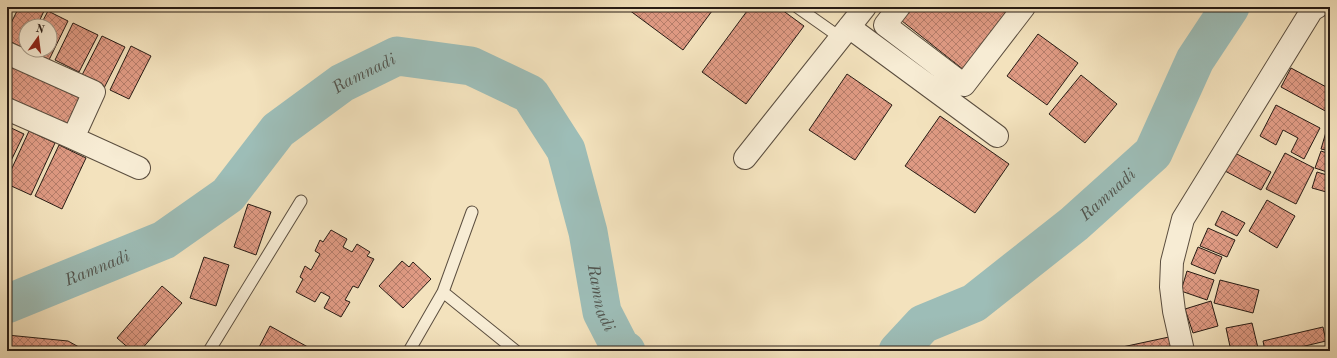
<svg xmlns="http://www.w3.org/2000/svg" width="1337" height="358" viewBox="0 0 1337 358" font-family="'Old Standard TT',serif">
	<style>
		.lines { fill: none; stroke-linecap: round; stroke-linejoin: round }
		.river { stroke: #9dbdb7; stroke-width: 39 }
		.building { fill: url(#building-cross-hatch); stroke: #281c15 }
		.service-casing { stroke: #5b4e3f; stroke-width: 13 }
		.minor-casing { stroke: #5b4e3f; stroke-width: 24 }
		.service { stroke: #f7ecd4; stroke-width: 11 }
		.minor { stroke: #f7ecd4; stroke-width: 22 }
		.labels { text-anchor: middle; stroke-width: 3.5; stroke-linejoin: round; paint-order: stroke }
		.water-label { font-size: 17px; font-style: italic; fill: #51544e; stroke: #f7ecd4 }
	</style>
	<defs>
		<pattern id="building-cross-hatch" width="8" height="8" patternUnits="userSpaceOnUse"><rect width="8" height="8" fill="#df9a83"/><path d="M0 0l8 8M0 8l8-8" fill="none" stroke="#b57d6a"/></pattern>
	</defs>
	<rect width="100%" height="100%" fill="#f3e2bd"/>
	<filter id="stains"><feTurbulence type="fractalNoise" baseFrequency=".005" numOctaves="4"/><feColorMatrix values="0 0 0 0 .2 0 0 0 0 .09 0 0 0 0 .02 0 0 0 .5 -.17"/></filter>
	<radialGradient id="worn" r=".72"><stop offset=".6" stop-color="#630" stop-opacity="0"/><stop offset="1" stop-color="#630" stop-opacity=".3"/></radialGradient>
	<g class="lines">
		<g class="river">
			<path id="s1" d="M7,304L164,240L228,195L278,130L342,83L397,56L471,66L530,94L566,150L588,232L602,312L620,347L626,351"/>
			<path id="s2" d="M898,351L923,324L974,303L1074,224L1153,153L1195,60L1230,7"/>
		</g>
	</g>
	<path class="building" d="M19,7H36L44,11L37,26H26L25,49L7,40V31Z
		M625,7H715L683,50Z
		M750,7H778L804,26L746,104L702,72Z
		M913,7H1022L969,74L902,21Z
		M48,11L68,21L49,60L28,50H50V26H40Z
		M73,23L98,35L79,72L55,60Z
		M1038,34L1078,63L1047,105L1007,76Z
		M102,36L125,47L103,90L80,79Z
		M131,46L151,56L129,99L110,90Z
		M12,59L84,92L68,129L7,103V72Z
		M1291,68L1330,89V111L1329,113L1281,87Z
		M847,74L892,105L855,160L809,130Z
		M1081,75L1117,104L1085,143L1049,114Z
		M1276,105L1320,128L1304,159L1291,152L1298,138L1283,130L1276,145L1260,136Z
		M940,116L1009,164L975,213L905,166Z
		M1329,122H1330V151L1321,149Z
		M7,126L24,134L7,169Z
		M29,131L55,143L31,195L7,184V179Z
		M59,145L86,158L62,209L35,196Z
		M1321,151L1330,154V173L1315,168Z
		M1235,153L1271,172L1261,190L1225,171Z
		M1285,153L1314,168L1296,204L1266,189Z
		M1317,172L1330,176V193L1312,188Z
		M1267,200L1295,216L1277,248L1249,231Z
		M248,204L271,212L256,255L234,247Z
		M1222,211L1245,223L1237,236L1215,225Z
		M1208,228L1235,240L1227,257L1200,246Z
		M331,230L347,239L343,247L352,252L357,244L370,252L367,256L374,259L358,288L353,286L345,300L350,302L341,317L324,308L330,297L321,292L315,302L296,292L303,279L300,277L305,266L311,270L320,254L315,251L320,240L323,242Z
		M1198,247L1222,257L1215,274L1191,264Z
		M204,257L229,265L216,306L190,298Z
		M402,261L409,267L413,262L431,279L403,308L379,286Z
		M1187,271L1214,280L1207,300L1181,291Z
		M1220,280L1259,290L1253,313L1214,303Z
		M162,286L182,303L140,351H132L117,338Z
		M1211,301L1218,326L1193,333L1185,309Z
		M1252,323L1258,348L1245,351H1231L1226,328Z
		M270,326L315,351H257Z
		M1323,327L1326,341L1284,351H1265L1263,341Z
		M7,335L68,341L86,351H7Z
		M1169,337L1172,351H1114L1113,349Z"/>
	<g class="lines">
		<defs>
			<path id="service" d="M797,7L841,38
				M443,292L516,351
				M209,351L301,201
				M409,351L443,292L472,212"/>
			<path id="minor" d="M899,7L885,25L964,85L1024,7
				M849,27L997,136
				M7,53L94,92L73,138L7,109
				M73,138L139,168
				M745,158L865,7
				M1183,351L1174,311L1171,287L1172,262L1183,219L1312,10L1317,7"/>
		</defs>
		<use href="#service" class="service-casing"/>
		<use href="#minor" class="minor-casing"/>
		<use href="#service" class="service"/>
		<use href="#minor" class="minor"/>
	</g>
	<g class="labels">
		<g class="water-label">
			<text dy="6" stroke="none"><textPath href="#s1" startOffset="433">Ramnadi</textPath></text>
			<text dy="6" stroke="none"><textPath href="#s2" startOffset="264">Ramnadi</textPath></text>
			<text dy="6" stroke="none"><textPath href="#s1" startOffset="97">Ramnadi</textPath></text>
			<text dy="6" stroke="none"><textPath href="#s1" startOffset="829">Ramnadi</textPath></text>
		</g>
	</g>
	<rect width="1337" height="358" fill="none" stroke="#f3e2bd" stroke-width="24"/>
	<rect x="8" y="8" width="1321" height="342" fill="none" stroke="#281c15" stroke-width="2"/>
	<rect x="12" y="12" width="1313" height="334" fill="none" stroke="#281c15"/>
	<g transform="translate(38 38) rotate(14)"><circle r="19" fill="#f7ecd4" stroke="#a49988"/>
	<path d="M0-3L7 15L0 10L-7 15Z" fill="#8f2418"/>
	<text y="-6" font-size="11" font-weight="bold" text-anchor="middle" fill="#281c15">N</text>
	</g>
	<rect width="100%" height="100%" filter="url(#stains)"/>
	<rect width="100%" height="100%" fill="url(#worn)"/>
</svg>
